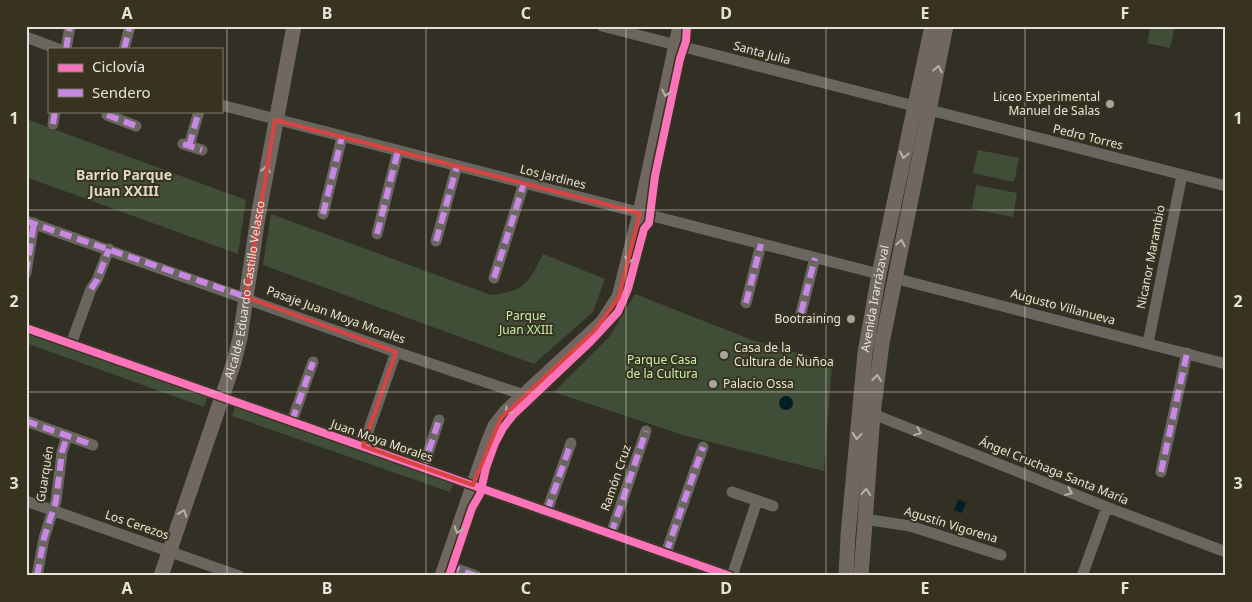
<svg xmlns="http://www.w3.org/2000/svg" width="1252" height="602" viewBox="0 0 1252 602" font-family="'Noto Sans',sans-serif">
	<style>
		.green { fill: #414e37 }
		.water { fill: #041e28 }
		.lines { fill: none; stroke-linecap: round; stroke-linejoin: round }
		.minor { stroke: #68665f; stroke-width: 11 }
		.major { stroke: #706760; stroke-width: 15 }
		.quiet { stroke: #c787e3; stroke-width: 6; stroke-dasharray: 12 6; stroke-linecap: butt }
		.cycleway-casing { stroke: #373320; stroke-width: 11 }
		.cycleway { stroke: #fb73b8; stroke-width: 8 }
		.oneway { stroke: #b7b2a8 }
		.oneway2 { stroke: #b4b2a8 }
		.marked { fill: none; stroke: #d84442; stroke-width: 4; stroke-linejoin: round }
		.grid { fill: none; stroke: #e6e4d8; stroke-width: 1; stroke-opacity: 0.55 }
		.poi-dot { fill: #a7a599; stroke: #373320; stroke-width: 2 }
		.labels { text-anchor: middle; stroke-width: 4; stroke-linejoin: round; paint-order: stroke }
		.street-label { font-size: 12px; fill: #e6e4d8; stroke: #373320 }
		.poi-label { font-size: 12px; fill: #e6e4d8; stroke: #373320; text-anchor: end }
		.park-label { font-size: 12px; fill: #c5f1ac; stroke: #373320 }
		.neighbourhood-label { font-size: 14px; font-weight: bold; fill: #ded9c0; stroke: #373320 }
		.neatline { fill: none; stroke: #e6e4d8; stroke-width: 2 }
		.grid-label { font-size: 16px; text-anchor: middle; font-weight: bold; fill: #e6e4d8 }
	</style>
	<rect width="100%" height="100%" fill="#323025"/>
	<path class="green" d="M1151,26H1175L1170,48L1147,43Z
		M26,119L246,200L238,254L26,177Z
		M978,150L1019,158L1014,182L973,173Z
		M976,185L1017,193L1013,217L972,209Z
		M271,214L491,295C525,291 529,283 543,254L605,279L593,312L534,364L263,265Z
		M635,294L752,340L832,363L824,471L683,435L554,392L610,336Z
		M26,333L207,397L204,407L26,343Z
		M235,406L454,482L450,492L232,416Z"/>
	<path class="water" d="M779 403a7 7 0 1 1 14 0a7 7 0 1 1-14 0Z
		M958,499L966,503L962,513L954,510Z"/>
	<g class="lines">
		<path class="minor" d="M602,26L1226,186
			M26,37L58,49
			M66,49L70,26
			M124,49L130,26
			M221,105L879,274
			M107,115L136,126
			M53,124L55,111
			M183,144L202,150
			M189,146L199,111
			M323,214L342,137
			M26,221L396,352L524,395
			M377,234L398,151
			M436,241L457,166
			M26,273L34,223
			M494,278L524,183
			M894,278L1226,364
			M746,303L761,244
			M801,313L815,258
			M26,328L730,576
			M1148,343L1182,175
			M71,344L91,289L97,280L109,249
			M873,414L1117,511L1226,552
			M26,421L93,445
			M292,421L313,362
			M363,446L396,352
			M423,468L439,420
			M1161,472L1187,353
			M732,492L773,506
			M26,501L239,576
			M547,511L571,443
			M864,519L910,526L1001,555
			M611,534L646,431
			M666,553L703,447
			M446,565L476,576
			M37,576L44,538L56,501L62,452L67,436
			M732,576L757,501
			M1082,576L1107,507"/>
		<g class="major">
			<path id="s1" d="M161,576L234,362L240,338L258,217L294,26"/>
			<path d="M442,576L488,443L495,426L507,411L602,323L619,297L640,213L680,26"/>
			<path id="s2" d="M846,576L848,535L865,353L879,274L932,26"/>
			<path d="M861,576L873,414L882,343L946,26"/>
		</g>
		<path class="quiet" d="M66,49L70,26
			M124,49L130,26
			M107,115L136,126
			M53,124L55,111
			M183,144L202,150
			M189,146L199,111
			M323,214L342,137
			M26,221L246,297
			M377,234L398,151
			M436,241L457,166
			M26,273L34,223
			M494,278L524,183
			M91,289L97,280L109,249
			M746,303L761,244
			M801,313L815,258
			M26,421L93,445
			M292,421L313,362
			M423,468L439,420
			M1161,472L1187,353
			M547,511L571,443
			M611,534L646,431
			M666,553L703,447
			M448,566L476,576
			M37,576L44,538L56,501L62,452L67,436"/>
		<defs>
			<path id="cycleway" d="M26,328L730,576
				M449,576L472,508L480,494L486,468L495,443L503,428L513,415L591,341L618,312L628,289L644,229L649,223L655,176L680,59L686,41L687,26"/>
		</defs>
		<use href="#cycleway" class="cycleway-casing"/>
		<use href="#cycleway" class="cycleway"/>
	</g>
	<defs><path id="oneway-chevron" d="M-2-3.5L2.5 0L-2 3.5" fill="none" stroke-width="1.6" stroke-linecap="round" stroke-linejoin="round" transform="scale(1.25)"/></defs>
	<g class="oneway">
		<use href="#oneway-chevron" transform="translate(938 69) rotate(-78)"/>
		<use href="#oneway-chevron" transform="translate(666 93) rotate(102)"/>
		<use href="#oneway-chevron" transform="translate(904 155) rotate(102)"/>
		<use href="#oneway-chevron" transform="translate(266 169) rotate(-80)"/>
		<use href="#oneway-chevron" transform="translate(901 243) rotate(-78)"/>
		<use href="#oneway-chevron" transform="translate(629 260) rotate(103)"/>
		<use href="#oneway-chevron" transform="translate(877 378) rotate(-83)"/>
		<use href="#oneway-chevron" transform="translate(508 411) rotate(134)"/>
		<use href="#oneway-chevron" transform="translate(857 436) rotate(95)"/>
		<use href="#oneway-chevron" transform="translate(866 492) rotate(-85)"/>
		<use href="#oneway-chevron" transform="translate(183 513) rotate(-71)"/>
		<use href="#oneway-chevron" transform="translate(458 530) rotate(109)"/>
	</g>
	<g class="oneway2">
		<use href="#oneway-chevron" transform="translate(918 432) rotate(22)"/>
		<use href="#oneway-chevron" transform="translate(1069 492) rotate(22)"/>
	</g>
	<path class="marked" d="M275,120L640,213L619,297L595,330L501,418L473,485L363,446L396,352L246,297Z"/>
	<path class="grid" d="M227,26V576M426,26V576M626,26V576M826,26V576M1025,26V576M26,210H1226M26,392H1226"/>
	<g class="poi-dot">
		<circle cx="1110" cy="104" r="5"/>
		<circle cx="851" cy="319" r="5"/>
		<circle cx="724" cy="355" r="5"/>
		<circle cx="713" cy="384" r="5"/>
	</g>
	<g class="labels">
		<g class="street-label">
			<text transform="translate(762 53) rotate(15)" y="4">Santa Julia</text>
			<text transform="translate(1088 137) rotate(14)" y="4">Pedro Torres</text>
			<text transform="translate(553 177) rotate(14)" y="4">Los Jardines</text>
			<text transform="translate(1151 257) rotate(-79)" y="4">Nicanor Marambio</text>
			<text dy="4" stroke="none"><textPath href="#s1" startOffset="299">Alcalde Eduardo Castillo Velasco</textPath></text>
			<text dy="4" stroke="none"><textPath href="#s2" startOffset="279">Avenida Irarrázaval</textPath></text>
			<text transform="translate(1063 307) rotate(15)" y="4">Augusto Villanueva</text>
			<text transform="translate(336 315) rotate(20)" y="4">Pasaje Juan Moya Morales</text>
			<text transform="translate(382 441) rotate(19)" y="4">Juan Moya Morales</text>
			<text transform="translate(1054 471) rotate(22)" y="4">Ángel Cruchaga Santa María</text>
			<text transform="translate(45 474) rotate(-81)" y="4">Guarquén</text>
			<text transform="translate(616 478) rotate(-71)" y="4">Ramón Cruz</text>
			<text transform="translate(137 525) rotate(19)" y="4">Los Cerezos</text>
			<text transform="translate(951 525) rotate(17)" y="4">Agustín Vigorena</text>
		</g>
		<g class="poi-label">
			<text x="1100" y="101">Liceo Experimental<tspan x="1100" dy="14">Manuel de Salas</tspan></text>
			<text x="841" y="323">Bootraining</text>
			<text x="734" y="352" text-anchor="start">Casa de la<tspan x="734" dy="14">Cultura de Ñuñoa</tspan></text>
			<text x="723" y="388" text-anchor="start">Palacio Ossa</text>
		</g>
		<g class="park-label">
			<text x="526" y="320">Parque<tspan x="526" dy="14">Juan XXIII</tspan></text>
			<text x="662" y="364">Parque Casa<tspan x="662" dy="14">de la Cultura</tspan></text>
		</g>
		<g class="neighbourhood-label">
			<text x="124" y="180">Barrio Parque<tspan x="124" dy="16">Juan XXIII</tspan></text>
		</g>
	</g>
	<rect width="1252" height="602" fill="none" stroke="#373320" stroke-width="55"/>
	<rect x="48" y="48" width="175" height="65" fill="#373320" stroke="#7d7a6a"/>
	<rect x="58" y="64" width="25" height="8" fill="#fb73b8" stroke="#7d7a6a"/>
	<text x="92" y="72" font-size="15" fill="#e6e4d8">Ciclovía</text>
	<rect x="58" y="89" width="25" height="8" fill="#c787e3" stroke="#7d7a6a"/>
	<text x="92" y="98" font-size="15" fill="#e6e4d8">Sendero</text>
	<rect x="28" y="28" width="1196" height="546" class="neatline"/>
	<g class="grid-label">
		<text x="127" y="19">A</text>
		<text x="327" y="19">B</text>
		<text x="526" y="19">C</text>
		<text x="726" y="19">D</text>
		<text x="925" y="19">E</text>
		<text x="1125" y="19">F</text>
		<text x="14" y="124">1</text>
		<text x="1238" y="124">1</text>
		<text x="14" y="307">2</text>
		<text x="1238" y="307">2</text>
		<text x="14" y="489">3</text>
		<text x="1238" y="489">3</text>
		<text x="127" y="594">A</text>
		<text x="327" y="594">B</text>
		<text x="526" y="594">C</text>
		<text x="726" y="594">D</text>
		<text x="925" y="594">E</text>
		<text x="1125" y="594">F</text>
	</g>
</svg>
